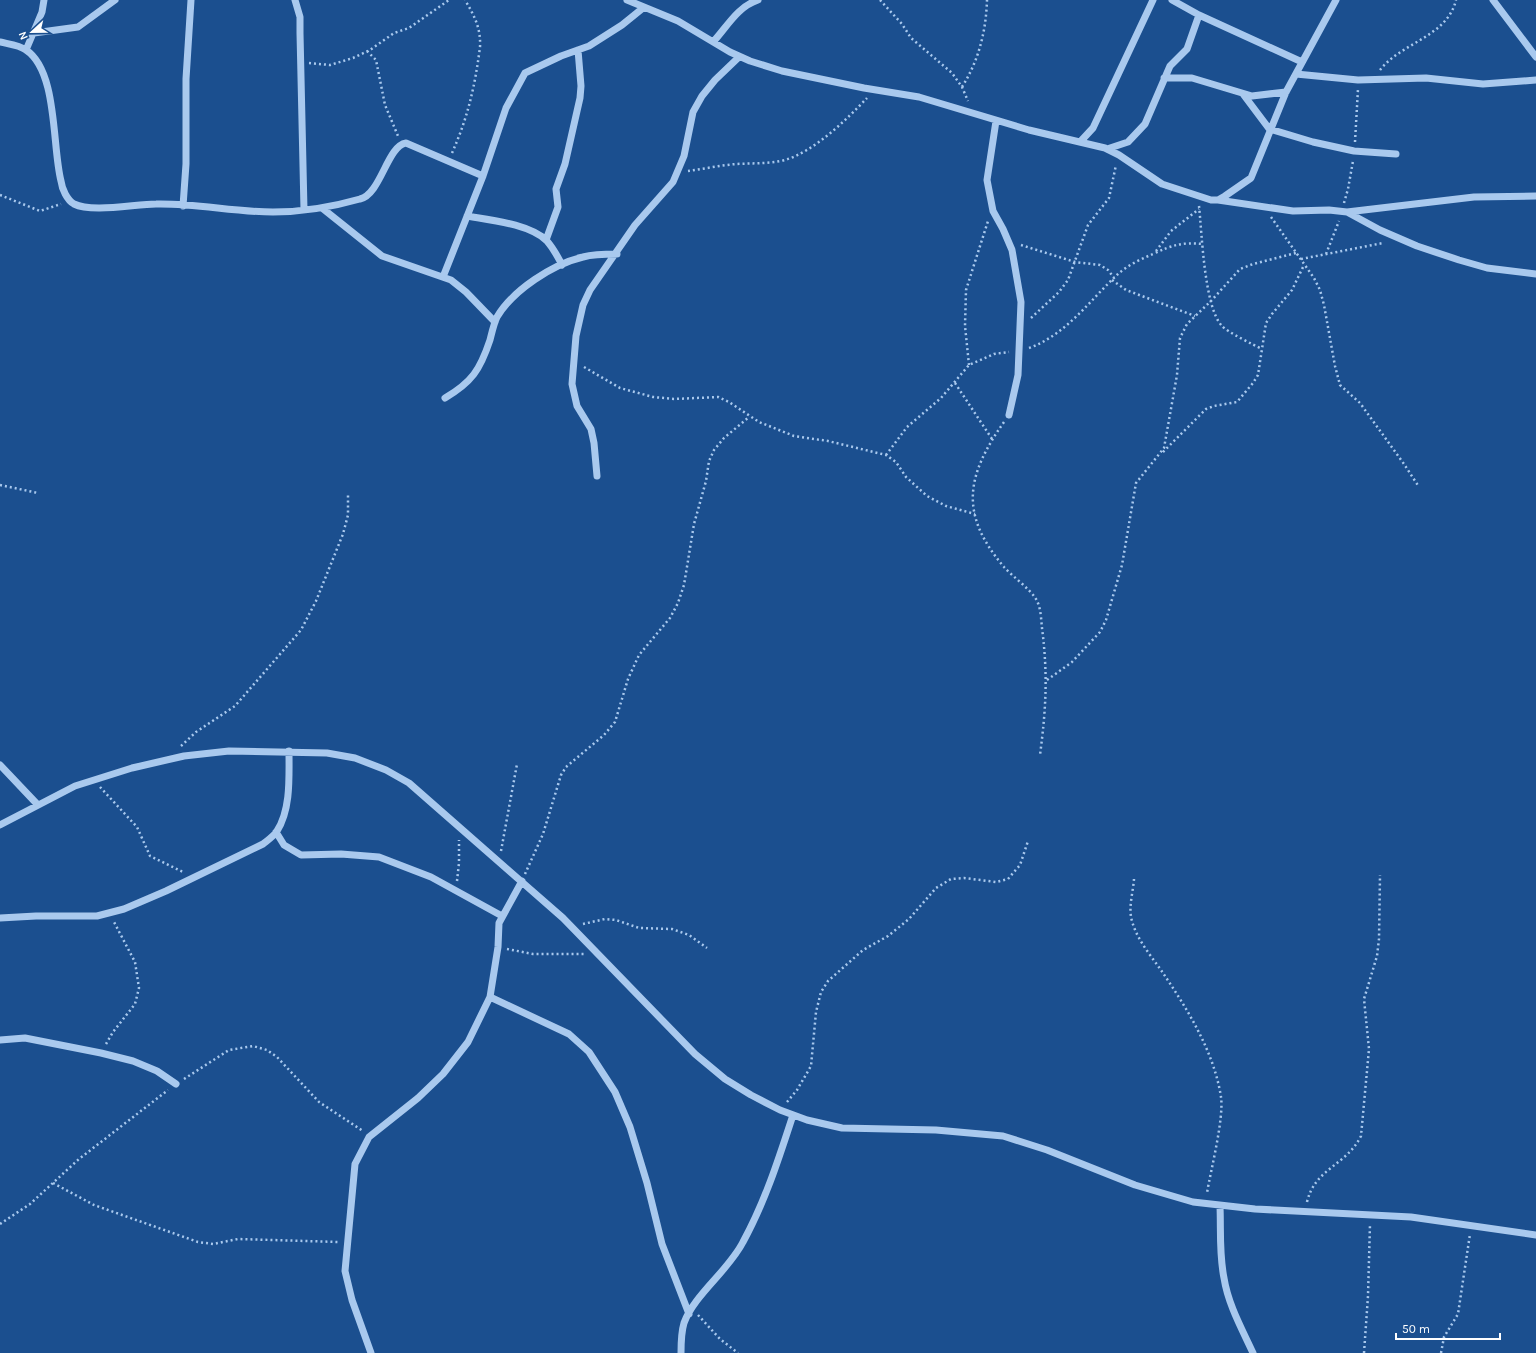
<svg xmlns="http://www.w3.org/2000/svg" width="1536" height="1353" viewBox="0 0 1536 1353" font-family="Karla,sans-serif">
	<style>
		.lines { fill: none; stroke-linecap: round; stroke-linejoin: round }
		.path { stroke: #a9c9ee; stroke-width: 2.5; stroke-dasharray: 2 3; stroke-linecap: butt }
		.minor { stroke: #a9c9ee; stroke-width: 7 }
	</style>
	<rect width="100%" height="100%" fill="#1b4f8f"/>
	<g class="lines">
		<path class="path" d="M880,0L902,24L911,38L952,73L962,87L968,101
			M367,51L376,60L385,105L398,136
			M309,63L330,65L353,58L370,50L394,33L409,28L449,0
			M1380,70C1402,42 1447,37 1456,0
			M962,87C979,60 986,31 987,0
			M1355,142L1358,89
			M452,153C468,117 475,86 480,47C481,28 474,15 465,0
			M688,171C704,169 721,165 737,164C753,163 768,164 785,160C815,151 846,120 867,98
			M0,195L40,211L61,204
			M1344,203L1348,189L1353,161
			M1199,206C1202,233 1204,307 1222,326C1227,332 1254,345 1262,349
			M1271,217L1314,278L1320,290L1324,305L1335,366L1340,385L1360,403L1404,464L1419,487
			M1021,245L1075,262L1100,265L1108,270L1114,278
			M1156,251L1171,231L1199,209
			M1326,254L1339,221
			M1301,259L1383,243
			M1112,280L1126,290L1195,316
			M1031,318L1059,292L1068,280L1088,225L1109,198L1116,165
			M1029,348C1066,335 1090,300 1118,274C1128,265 1141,259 1153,254C1172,245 1182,242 1203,244
			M969,365L965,326L966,290L988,221
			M584,367L620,388L653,397L674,399L718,397L729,402L759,422L794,436L828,441L886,455L896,462L906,477L927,496L946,506L975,514
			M955,383L992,439
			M1004,422C966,476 959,514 1004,567C1013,577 1029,588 1036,599C1041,607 1041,619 1042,628C1048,675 1046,709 1040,755
			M1163,452L1206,409L1214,406L1237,402L1253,383L1258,375L1266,323L1272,314L1292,290L1304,265
			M886,455L907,427L941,398L969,365L994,354L1009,352
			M0,485L38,493
			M1047,680L1072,662L1100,632L1106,620L1122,565L1136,483L1164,448L1177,375L1180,338L1187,324L1211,301L1240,269L1253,264L1296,253
			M181,746L196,732L235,706L301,630L316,601L343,534L348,515V494
			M100,787L137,827L150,856L183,872
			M501,851L517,764
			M525,874L543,834L561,775L566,767L604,735L615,722L628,679L639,655L670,618L678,603L684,585L694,524L706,481L709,461L714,450L724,438L749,417
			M1134,879C1133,893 1128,908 1132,921C1137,940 1152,957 1163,973C1188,1010 1214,1052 1221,1097C1224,1119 1211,1169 1207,1193
			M457,881L459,863V840
			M583,924L605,919L616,920L639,928L672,929L689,935L707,948
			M507,949L533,954H584
			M106,1044L113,1032L135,1004L139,988L135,962L114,922
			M184,1079L229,1050L253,1046L267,1050L277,1057L319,1102L363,1131
			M787,1102L797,1090L811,1066L816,1012L821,992L828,981L863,950L888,936L909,919L936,888L951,879L964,878L996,882L1008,879L1020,865L1028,841
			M53,1183L94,1205L198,1242L213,1244L238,1239L339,1242
			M1307,1202C1315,1168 1346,1166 1361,1136L1369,1049L1364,999L1377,956L1379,939L1380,875
			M0,1224L30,1204L79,1159L168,1090
			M698,1315L720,1339L738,1353
			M1364,1353L1368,1296L1370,1224
			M1441,1353L1444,1337L1458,1314L1470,1234"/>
		<path class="minor" d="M295,0L300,17V33L304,210
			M627,0L678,21L730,52L750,61L782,71L864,88L919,97L1029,130L1105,148L1119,155L1162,184L1211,200H1218L1225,196L1251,178L1286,92L1336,0
			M1172,0L1199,15L1302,62
			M1493,0L1536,57
			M34,33L78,27L115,0
			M0,42C8,44 19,45 26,50C58,71 52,147 61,181C62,189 67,200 74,204C92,213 135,204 156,204C195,203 234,212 273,212C302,212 332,207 360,199C381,194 387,146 406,143L483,176
			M713,42C727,27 737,7 758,0
			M26,50L42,12L44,0
			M1296,74L1358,80L1426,78L1483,84L1536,80
			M1164,78H1192L1252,96L1286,92
			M1243,94L1270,130
			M996,121L987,180L993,211L1003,229L1012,250L1021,302L1018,375L1009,415
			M1270,129L1313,142L1354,151L1396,154
			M1080,142L1093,128L1153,0
			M1107,149L1128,142L1145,124L1170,66L1187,49L1199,15
			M1218,200L1293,211L1329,210L1347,212L1380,230L1417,246L1459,260L1487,268L1536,274
			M183,206L186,164V79L191,0
			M322,208L382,256L451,280L466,292L495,322
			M1347,212L1474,197L1536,196
			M467,216C490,220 530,224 547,241C553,248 558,257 562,265
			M546,240L558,207L556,189L565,164L580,98L581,86L578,50
			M443,277L483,176L506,108L525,73L561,56L589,46L622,25L643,8
			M445,398C472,382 480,370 490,340C492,332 494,323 497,317C513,290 553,264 583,257C594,254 605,254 617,254
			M597,476L594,443L591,429L577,406L572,384L576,336L583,305L590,290L635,225L673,182L684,156L693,112L702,96L715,80L739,57
			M0,765L37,804
			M0,825L75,786L132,768L184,756L229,751L327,753L355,758L386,770L409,783L563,918L695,1054L725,1079L751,1095L780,1110L807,1120L842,1128L936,1130L1003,1136L1047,1150L1135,1185L1193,1202L1255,1209L1411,1217L1536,1235
			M276,832L284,845L301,855L341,854L379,857L431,877L502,916
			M0,918L36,916H97L124,909L166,891L263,844C268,840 274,836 277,831C291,809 289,777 289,751
			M490,997L569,1034L589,1052L615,1092L630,1127L647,1183L662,1244L689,1314
			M0,1040L25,1038L101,1053L133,1061L157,1071L176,1084
			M1220,1206C1221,1230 1219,1254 1224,1278C1228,1304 1242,1329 1253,1353
			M371,1353L352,1300L345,1271L355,1164L369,1137L418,1098L443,1074L468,1042L490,997L498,947L499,923L522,881
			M681,1353C681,1343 681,1333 684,1323C694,1295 729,1270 743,1242C765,1202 779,1158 793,1115"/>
	</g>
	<g transform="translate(32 32) rotate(248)" stroke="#1b4f8f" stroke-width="3" paint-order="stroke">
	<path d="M0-3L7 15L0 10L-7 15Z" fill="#ffffff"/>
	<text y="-6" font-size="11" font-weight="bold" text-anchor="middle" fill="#ffffff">N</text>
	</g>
	<path d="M1396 1333v6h104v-6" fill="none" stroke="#ffffff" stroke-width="2"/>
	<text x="1402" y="1333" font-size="12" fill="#ffffff" stroke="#1b4f8f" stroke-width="3" paint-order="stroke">50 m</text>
</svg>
